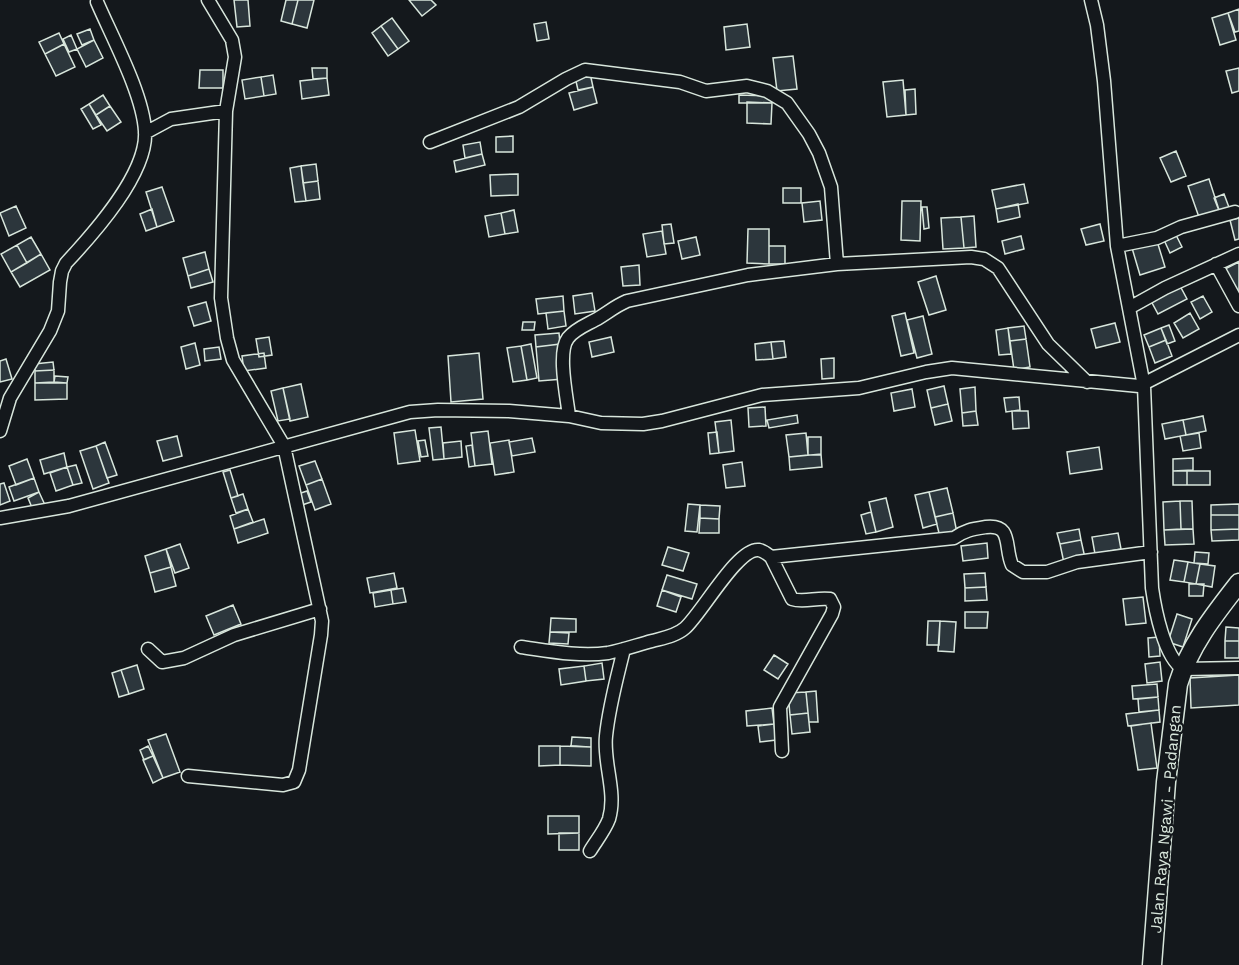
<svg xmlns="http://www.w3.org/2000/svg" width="1239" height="965" viewBox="0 0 1239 965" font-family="'Work Sans',sans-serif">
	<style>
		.building { fill: #2c363c; stroke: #d8e6dc; stroke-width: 1.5 }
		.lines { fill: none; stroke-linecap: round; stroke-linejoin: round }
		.minor-casing { stroke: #d8e6dc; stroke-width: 15 }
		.highway-casing { stroke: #d8e6dc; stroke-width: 21 }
		.minor { stroke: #14181c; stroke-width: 12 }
		.highway { stroke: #14181c; stroke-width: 18 }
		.labels { text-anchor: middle; stroke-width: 4.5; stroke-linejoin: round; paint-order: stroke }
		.street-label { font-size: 16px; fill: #d8e6dc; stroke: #14181c }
	</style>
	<rect width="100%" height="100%" fill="#14181c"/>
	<path class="building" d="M234,0H248L250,26L237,27Z
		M286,0H298L292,24L281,21Z
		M298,0H314L307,28L292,24Z
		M409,0H431L436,5L422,16Z
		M1239,9V31L1235,32L1228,13Z
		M1228,13L1236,40L1220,45L1212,18Z
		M392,18L409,41L398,49L381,26Z
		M546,22L549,39L537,41L534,24Z
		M747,24L750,47L726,50L724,27Z
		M381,26L398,49L388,56L372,33Z
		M90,29L94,40L82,45L77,34Z
		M59,33L64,44L45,54L39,42Z
		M71,35L77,49L69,52L63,39Z
		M94,40L103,58L86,67L77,49Z
		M64,44L75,67L56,76L45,54Z
		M793,56L797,89L777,91L773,58Z
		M312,68H327V78L313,79Z
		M1239,68V91L1232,93L1226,71Z
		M200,70H223V88H199Z
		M590,73L593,87L578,90L575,77Z
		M273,75L276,94L264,96L261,77Z
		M261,77L264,96L245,99L242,80Z
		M327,78L329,95L302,99L300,81Z
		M903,80L906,115L887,117L883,82Z
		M593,87L597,103L574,110L569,93Z
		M915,89L916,114L906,115L905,90Z
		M103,95L110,106L96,115L89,104Z
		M739,95L772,96V103H739Z
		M747,102L772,103L771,124L747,123Z
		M89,104L101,125L93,129L81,109Z
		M110,106L121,122L107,131L96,115Z
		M513,136V152H496V137Z
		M480,142L482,154L465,158L463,145Z
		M1176,151L1186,176L1171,182L1160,158Z
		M482,154L485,165L456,172L454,161Z
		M316,164L318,181L303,183L301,166Z
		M301,166L306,201L295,202L290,168Z
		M518,174V195L491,196L490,175Z
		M1209,179L1220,213L1200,220L1188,186Z
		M318,181L320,199L306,201L303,183Z
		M1024,184L1028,203L996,209L992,190Z
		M162,187L174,221L157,227L146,192Z
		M783,188H801V203H783Z
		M1224,194L1230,210L1220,213L1214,198Z
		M820,201L822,220L804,222L802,203Z
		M902,201H921L920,241L901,240Z
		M1018,204L1020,217L998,222L996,209Z
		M16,206L26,228L9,236L0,213Z
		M922,207H927L929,228L924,229Z
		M152,209L157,227L146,231L140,214Z
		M514,210L518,232L505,234L501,213Z
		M501,213L505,234L489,237L485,216Z
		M974,216L976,247L964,248L961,217Z
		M961,217L964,248L943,249L941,218Z
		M1239,218V239L1235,240L1230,220Z
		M671,224L674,243L664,244L662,225Z
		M1100,224L1104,241L1086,245L1081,229Z
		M748,229H769V264L747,263Z
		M662,231L666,254L647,257L643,234Z
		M1176,235L1182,247L1170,253L1164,240Z
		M1021,236L1024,249L1005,254L1002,241Z
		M31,237L41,254L27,263L17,245Z
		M696,237L700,255L682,259L678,241Z
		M1157,241L1165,267L1140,275L1132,248Z
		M17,245L27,263L11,272L1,254Z
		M769,246H785V264H769Z
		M205,252L209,269L188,276L183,258Z
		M41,254L50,270L20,287L11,272Z
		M1239,262V297L1223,270Z
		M639,265L640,285L623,286L621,267Z
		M209,269L213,282L191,288L188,276Z
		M936,276L946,310L929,315L918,282Z
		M1179,284L1187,299L1158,314L1150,299Z
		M592,293L595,311L575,314L573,296Z
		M563,296L564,311L538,314L536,299Z
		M1203,296L1212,312L1200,319L1191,302Z
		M206,302L211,321L194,326L188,307Z
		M564,311L566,326L548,329L546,313Z
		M905,313L914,353L901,356L892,316Z
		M1190,313L1199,329L1183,338L1174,323Z
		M923,316L932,354L917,358L907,320Z
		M523,322H535L534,330H522Z
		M1115,323L1120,342L1096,348L1091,329Z
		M1169,325L1175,341L1167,344L1161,328Z
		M1024,326L1026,339L1010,341L1008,328Z
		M1008,328L1011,354L999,355L996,330Z
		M1161,328L1166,340L1149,347L1144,335Z
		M559,333L560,344L536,347L535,335Z
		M269,337L272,355L259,357L256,339Z
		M611,337L614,352L592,357L589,342Z
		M1026,339L1030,367L1014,370L1010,341Z
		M1166,340L1172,356L1155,363L1149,347Z
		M784,341L786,357L773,359L771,342Z
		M771,342L773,359L756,360L755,344Z
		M195,343L200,365L186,369L181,347Z
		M531,344L537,378L527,380L521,346Z
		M560,344L563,379L539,381L536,347Z
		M521,346L527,380L513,382L507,348Z
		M219,347L221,359L205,361L204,349Z
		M264,353L266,368L244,371L242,356Z
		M479,353L483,399L451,402L448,356Z
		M834,358V378L822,379L821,359Z
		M6,359L12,379L0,382V361Z
		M53,362L54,370L35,371L34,364Z
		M54,370V382L35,383V371Z
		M55,376L68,377L67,383L54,382Z
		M35,383H67V399L35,400Z
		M301,384L308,417L290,421L283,388Z
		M944,386L948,404L931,408L927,390Z
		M975,387L976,411L962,413L960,389Z
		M283,388L290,419L278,421L271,391Z
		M912,389L915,407L894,411L891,393Z
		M1019,397L1020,410L1006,412L1004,398Z
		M948,404L952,421L935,425L931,408Z
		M765,407L766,426L749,427L748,408Z
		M976,411L978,425L963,426L962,413Z
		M1012,411H1028L1029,428L1013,429Z
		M797,415L798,423L769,428L767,420Z
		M1203,416L1206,431L1186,435L1183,420Z
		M731,420L734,451L719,453L715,422Z
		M1183,420L1186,435L1165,439L1162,424Z
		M441,427L444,459L433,460L429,428Z
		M415,430L420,461L398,464L394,433Z
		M488,431L492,464L475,466L471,433Z
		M717,432L719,453L710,454L708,433Z
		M806,433L808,455L789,457L786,435Z
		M1199,433L1201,448L1183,451L1180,436Z
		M177,436L182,456L163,461L157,441Z
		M808,437H821V455H808Z
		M532,438L535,452L512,456L509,442Z
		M425,440L428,456L421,457L418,441Z
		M509,440L514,472L495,475L490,443Z
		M461,441L462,457L444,459L443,443Z
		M105,442L117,475L107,478L96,446Z
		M472,445L475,466L469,467L466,446Z
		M96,446L109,483L93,489L80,451Z
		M1099,447L1102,469L1070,474L1067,452Z
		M64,453L67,467L44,474L40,460Z
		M821,454L822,467L790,470L789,457Z
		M1193,458V470L1173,471V459Z
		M27,459L34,478L16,485L9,466Z
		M315,461L322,479L306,485L299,466Z
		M742,462L745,486L726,488L723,465Z
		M76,465L82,483L73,485L67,467Z
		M67,467L73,485L56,491L50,473Z
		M230,470L238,496L231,498L223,472Z
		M1173,471H1187V485H1173Z
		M1187,471H1210V485H1187Z
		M34,478L39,492L14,501L9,487Z
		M322,479L331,504L315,510L306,485Z
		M4,483L10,501L0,505V484Z
		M947,488L953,513L935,517L929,492Z
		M307,491L311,502L302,505L298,494Z
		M39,492L45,505L33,510L28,498Z
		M929,492L937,524L923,528L915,495Z
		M243,494L248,509L236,513L231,498Z
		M886,498L893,527L876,532L869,502Z
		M1180,501H1192L1193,529H1181Z
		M1180,501L1181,529L1164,530L1163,502Z
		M688,504L700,505L697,532L685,531Z
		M1239,504V515H1211V505Z
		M700,505L720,506L719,519L700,518Z
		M248,509L253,522L234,529L230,516Z
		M871,512L876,532L866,534L861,515Z
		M953,513L957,533L940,537L935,517Z
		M1211,515H1239V529L1211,530Z
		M700,518L719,519V533H699Z
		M264,519L268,533L238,543L234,529Z
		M1079,529L1081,540L1060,544L1057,533Z
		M1193,529L1194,544L1165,545L1164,530Z
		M1239,529V540L1212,541L1211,530Z
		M1118,533L1121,549L1095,554L1092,537Z
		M1081,540L1085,558L1064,563L1060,544Z
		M987,543L988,558L963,561L961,546Z
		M180,544L189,568L175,573L166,549Z
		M668,547L689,553L683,571L662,565Z
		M166,549L171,567L150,573L145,556Z
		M1195,552L1209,553L1208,564L1194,563Z
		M1174,560L1188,562L1184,582L1170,580Z
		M1188,562L1200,564L1196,584L1184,582Z
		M1200,564L1215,566L1212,587L1196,584Z
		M171,567L176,586L155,592L150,573Z
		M394,573L397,588L370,593L367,578Z
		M985,573L986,587L965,588L964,574Z
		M667,575L697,584L692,599L662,590Z
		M1189,584H1204L1203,596H1189Z
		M986,587L987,600L965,601V588Z
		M403,588L406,602L393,604L391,590Z
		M391,590L393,604L375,607L373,593Z
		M662,590L681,597L676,612L657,606Z
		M1143,597L1146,623L1126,625L1123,599Z
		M233,605L241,624L214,635L206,616Z
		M965,612H988L987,628H965Z
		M1177,614L1192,619L1183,647L1168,642Z
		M551,618L576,619V632H550Z
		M928,621H940L939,645H927Z
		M940,621L956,622L954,652L938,651Z
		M1226,627L1239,628V641H1225Z
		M550,632L569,633L568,644L549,643Z
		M1159,637L1160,656L1149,657L1148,638Z
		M1225,641H1239V658H1225Z
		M774,655L788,664L778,679L764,670Z
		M1160,662L1162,681L1147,683L1145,664Z
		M602,663L604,679L586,681L584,666Z
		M137,665L144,689L129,694L121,670Z
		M584,666L586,681L561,685L559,669Z
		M121,670L129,694L119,697L112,673Z
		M1239,675V705L1191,708L1190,678Z
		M1157,684L1158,697L1133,699L1132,686Z
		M816,691L818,722H809L806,692Z
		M806,692L808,713L790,715L788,693Z
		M1158,697L1159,710L1139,712L1138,699Z
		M772,708L774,724L747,726L746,711Z
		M1159,710L1160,722L1128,726L1126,714Z
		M808,713L810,732L792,734L790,715Z
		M1151,723L1157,768L1138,770L1131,726Z
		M774,724L776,740L760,742L758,726Z
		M166,734L180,772L163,778L148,740Z
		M572,737L591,738V747L571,746Z
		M148,746L153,756L144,760L140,750Z
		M539,746H560V765L539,766Z
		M560,746L591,747V766L560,765Z
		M153,756L163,778L153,783L143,760Z
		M548,816H579V833L548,834Z
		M559,833H579V850H559Z"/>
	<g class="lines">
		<defs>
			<path id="minor" d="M1091,0L1097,25L1104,81L1117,246L1144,386L1152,588C1155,609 1164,657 1183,669L1239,668
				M145,133L171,119L226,111
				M430,142L519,107L566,79L585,70L680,82L706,91L747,86L767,91L787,103L809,134L819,153L831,187L837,264
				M1117,246L1157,238L1181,227L1235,212
				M1216,264L1239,306
				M1129,308L1165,288L1239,254
				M569,416C567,398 557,352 568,338C575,329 586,325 595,320C606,314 615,306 627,301L748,275L837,264L971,257L984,259L998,268L1048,344L1087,382
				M0,431L10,398L50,331L58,311L60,282L62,271L66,263C94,233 148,173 145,131C143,94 112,37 97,2
				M0,518L69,506L410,412L438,410L509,411L569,416L601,423L643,424L662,421L762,395L859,388L926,372L952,368L1139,386L1239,335
				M771,557L954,538C965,530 973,529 986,527C1013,524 1004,547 1012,565L1023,572H1047L1077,562L1151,552
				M521,647C549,651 580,657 608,653C623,650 637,645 652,641C663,638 676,636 685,628C702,613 738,547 759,550C764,551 767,554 771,557L792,599C804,603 817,597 830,599L834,607L832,614L780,707L782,751
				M148,649L162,662L184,658L234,635L320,609
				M188,776L283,785L294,782L299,770L321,635L322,621L284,446L233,360L227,338L221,298L226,111L235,57L232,40L208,0
				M590,851C596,841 605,830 609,819C617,792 603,763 606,736C609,706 617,678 624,649"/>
			<path id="highway" d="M1152,965L1166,782L1178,684C1190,645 1214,615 1239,583"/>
		</defs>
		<use href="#minor" class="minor-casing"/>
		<use href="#highway" class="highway-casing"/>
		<use href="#minor" class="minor"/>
		<use href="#highway" class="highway"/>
	</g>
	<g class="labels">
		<g class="street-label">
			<text transform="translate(1165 819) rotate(-85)" y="6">Jalan Raya Ngawi - Padangan</text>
		</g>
	</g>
</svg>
